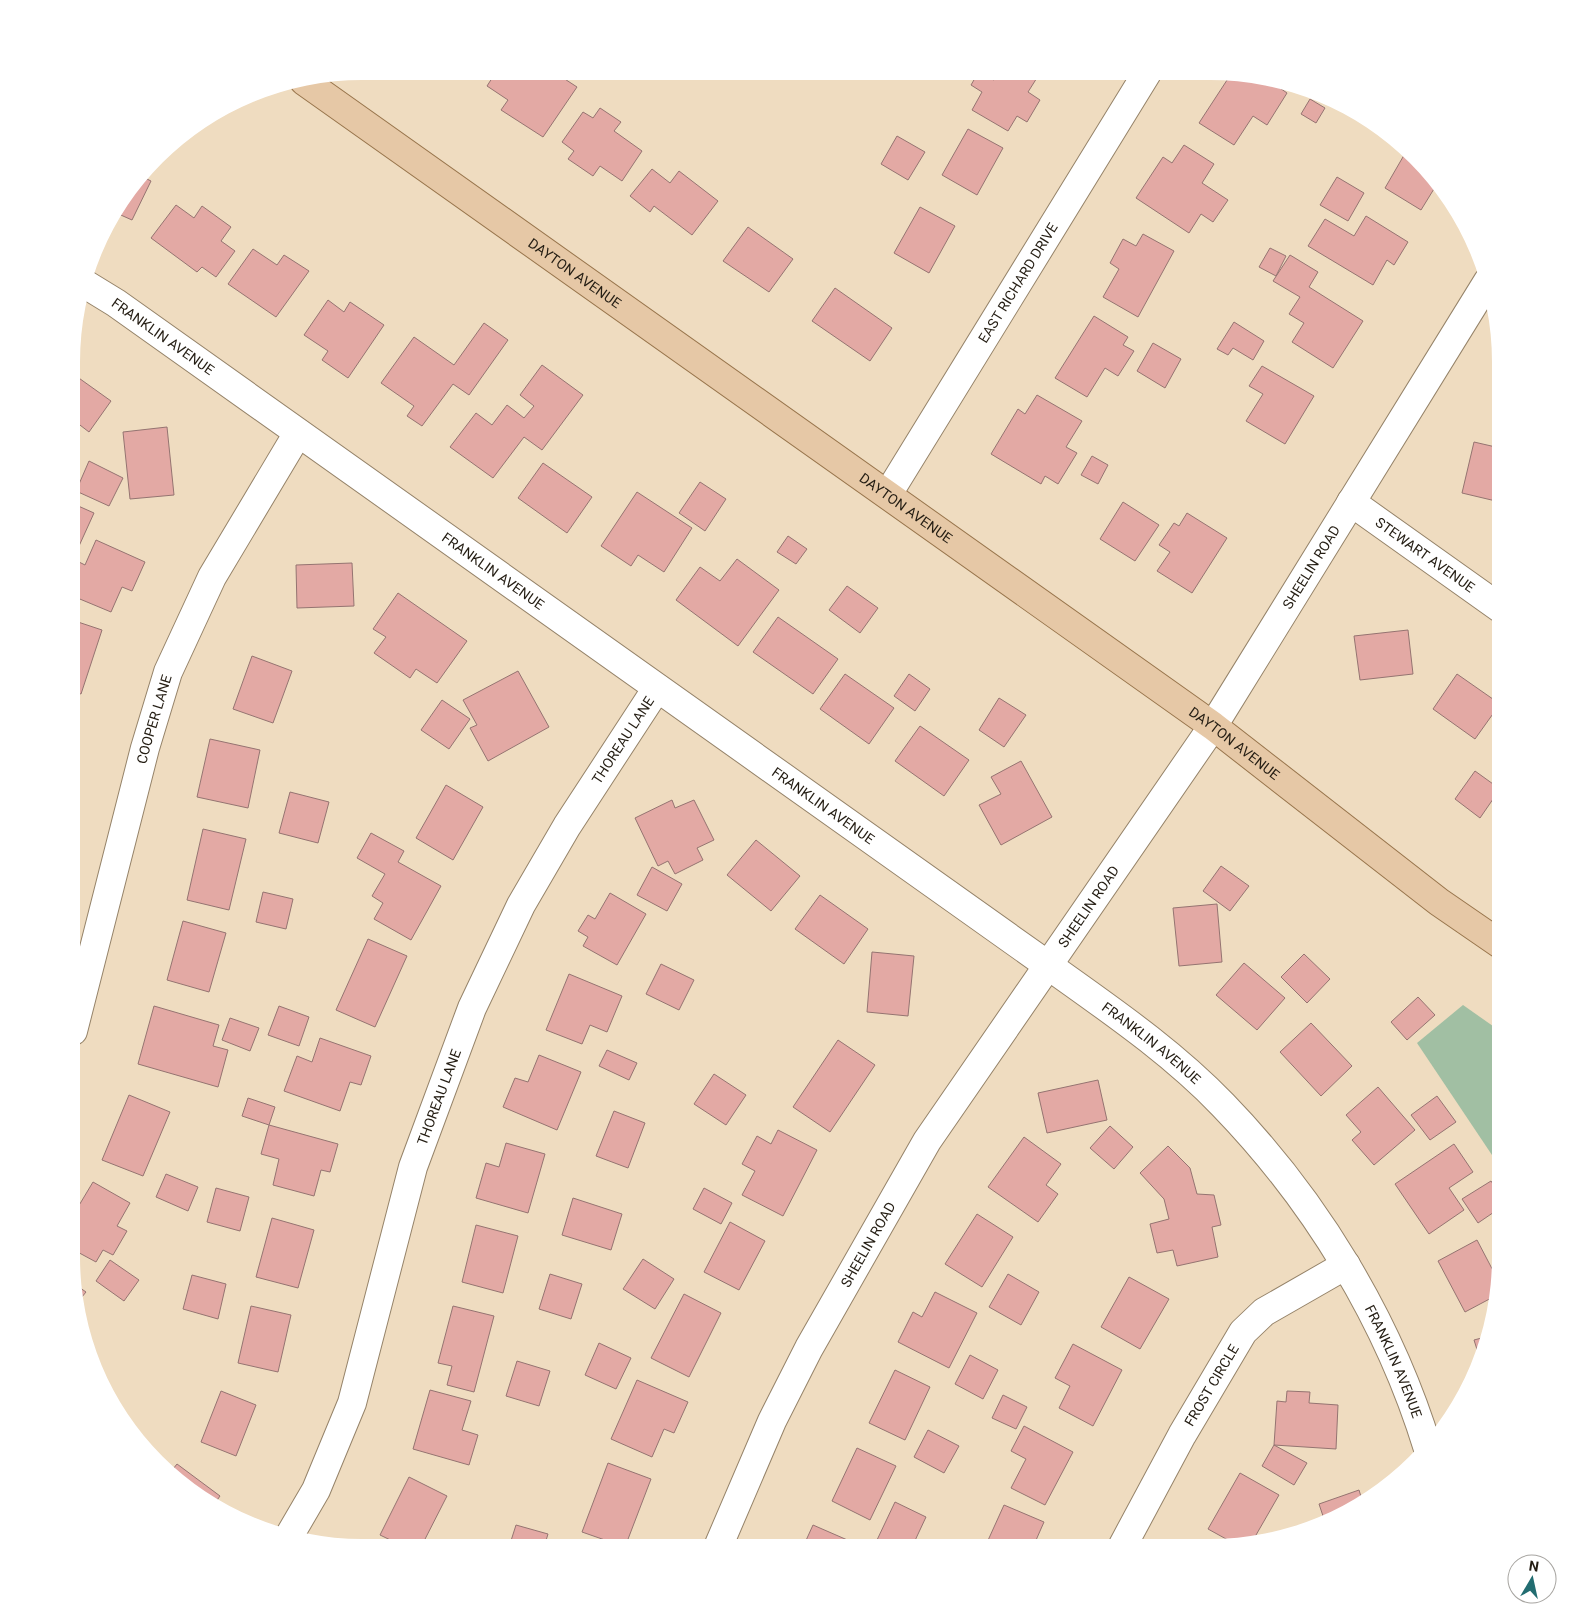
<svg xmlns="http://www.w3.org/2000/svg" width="1572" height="1619" viewBox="0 0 1572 1619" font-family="Roboto,sans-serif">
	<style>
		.green { fill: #a1bfa3 }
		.building { fill: #e3a9a4; stroke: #957471 }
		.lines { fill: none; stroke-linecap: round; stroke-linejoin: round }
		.minor-casing { stroke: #958369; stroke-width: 30 }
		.major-casing { stroke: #98754c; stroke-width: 30 }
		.minor { stroke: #fff; stroke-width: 28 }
		.major { stroke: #e6c8a6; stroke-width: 28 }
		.labels { text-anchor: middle; stroke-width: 5; stroke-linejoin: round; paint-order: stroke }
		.street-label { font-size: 14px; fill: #241d13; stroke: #fff }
	</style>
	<rect width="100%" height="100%" fill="#efdcc0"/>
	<path class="green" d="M1463,1005L1500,1031V1167L1417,1043Z"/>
	<path class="building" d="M496,72H520L524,74L526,72H554L577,87L543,137L501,110L508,100L487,86Z
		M978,73L994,80L998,73H1040L1028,92L1040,100L1027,122L1017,116L1008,131L972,110L982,92L971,85Z
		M1231,74H1247L1270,81L1287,93L1267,125L1253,116L1234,145L1199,123Z
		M1310,99L1325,108L1316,123L1301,114Z
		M600,108L621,122L614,131L642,151L622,181L600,166L593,176L568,159L574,151L562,142L583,112L593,118Z
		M968,129L1003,148L977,195L942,175Z
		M897,136L925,152L908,180L881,164Z
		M1184,145L1214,164L1202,183L1228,200L1213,222L1201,214L1189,233L1136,198L1163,157L1172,163Z
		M1407,150L1437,184L1421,210L1385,188Z
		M652,169L670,183L679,171L718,201L692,235L654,206L650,212L630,196Z
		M143,177L151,181L132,220L114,212Z
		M1337,177L1364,193L1348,221L1320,205Z
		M176,205L194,218L202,206L231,227L221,241L235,251L216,277L202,267L197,272L151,238Z
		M920,207L955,226L929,273L894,253Z
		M1366,216L1408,242L1394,265L1387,260L1373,285L1308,246L1325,219L1354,236Z
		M748,227L793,259L769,292L723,261Z
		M1143,234L1174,251L1138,317L1103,297L1119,269L1110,263L1123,239L1136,246Z
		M1270,248L1286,256L1276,276L1259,267Z
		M253,249L277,265L284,255L309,271L276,317L228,284Z
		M1290,255L1318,272L1309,287L1363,321L1333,368L1292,342L1304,323L1289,314L1300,297L1273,281Z
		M835,288L892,328L870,361L812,321Z
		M328,300L344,312L350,302L384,325L348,378L322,360L328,351L304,335Z
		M1094,316L1128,337L1123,345L1134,351L1118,376L1105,368L1087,397L1055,378Z
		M1234,322L1264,341L1253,360L1233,348L1228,355L1217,349Z
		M484,323L508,340L469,395L453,384L422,426L407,416L414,406L381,383L414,337L454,365Z
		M1153,343L1181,359L1165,388L1137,371Z
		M542,365L583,395L542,450L524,437L493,478L450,447L476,413L492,425L507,405L524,418L534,406L520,395Z
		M1262,366L1314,396L1285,444L1246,421L1263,394L1249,386Z
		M76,376L111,401L89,432L76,422Z
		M1037,395L1082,421L1066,447L1077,453L1058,484L1045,476L1041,484L991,454L1018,409L1025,414Z
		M167,427L174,495L130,499L123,432Z
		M1474,442L1500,448V502L1462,493Z
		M1092,456L1108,465L1098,484L1081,475Z
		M89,461L123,478L109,506L76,491Z
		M543,463L592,497L567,533L518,498Z
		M700,482L726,499L705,531L679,513Z
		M637,492L692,528L664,572L638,555L631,566L601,546Z
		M1123,502L1159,525L1135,561L1100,539Z
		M76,505L94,513L79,546L76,544Z
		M1187,513L1227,538L1192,593L1157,571L1170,552L1159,545L1174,523L1179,526Z
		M788,536L807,549L796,564L777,552Z
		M96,540L145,562L132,591L122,587L111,612L75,597V560L85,565Z
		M737,559L779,590L738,646L676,600L700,567L720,581Z
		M352,563L354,606L297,608L296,565Z
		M847,586L878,608L860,633L829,610Z
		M398,593L467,641L437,683L416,669L410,678L374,653L386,637L373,629Z
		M778,617L838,659L813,694L753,652Z
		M75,621L102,630L81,694L75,692Z
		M1408,630L1413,674L1360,680L1354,636Z
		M252,656L292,671L273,723L233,709Z
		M518,671L549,727L488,761L470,728L477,725L463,700Z
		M845,674L894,708L869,744L820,709Z
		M909,674L930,689L915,711L894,696Z
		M1457,674L1500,704L1475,739L1433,709Z
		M999,698L1026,715L1004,747L979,730Z
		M442,700L470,719L449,749L421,730Z
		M920,726L969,760L944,796L895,761Z
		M210,739L260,750L248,808L197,797Z
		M1021,761L1052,817L1001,845L979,805L1001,794L991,777Z
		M1475,771L1500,789L1480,818L1455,799Z
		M446,785L483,807L453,860L416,838Z
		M290,792L329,802L318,843L279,833Z
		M672,800L675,808L694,800L714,840L697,848L703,860L675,874L668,861L658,866L635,818Z
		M203,829L246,839L229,910L187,900Z
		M371,833L404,851L398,862L441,886L411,940L374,919L383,903L372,896L385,874L357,858Z
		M756,840L800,876L771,911L727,875Z
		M1221,866L1249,886L1230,911L1203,891Z
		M652,867L682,884L667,911L637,895Z
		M263,892L293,899L286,929L256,922Z
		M610,893L646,914L617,965L583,946L588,937L578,931L588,915L595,919Z
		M820,895L868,929L844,964L795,929Z
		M1217,904L1222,962L1179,966L1173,908Z
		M183,921L226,933L209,992L167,980Z
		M368,939L407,956L375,1027L336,1010Z
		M872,952L914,956L908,1016L867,1012Z
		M1304,954L1330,979L1307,1003L1281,977Z
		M1244,963L1285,998L1257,1030L1216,995Z
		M661,964L694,980L679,1010L646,994Z
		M569,974L622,996L607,1032L590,1025L582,1044L546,1030Z
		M1418,997L1435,1015L1407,1040L1391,1022Z
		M154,1006L219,1025L213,1046L228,1050L218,1087L138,1064Z
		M279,1006L309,1017L299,1046L268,1035Z
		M230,1018L259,1028L250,1051L222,1040Z
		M1311,1023L1352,1066L1321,1096L1280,1052Z
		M320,1038L371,1056L361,1085L350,1082L340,1111L284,1091L297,1056L312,1062Z
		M838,1040L875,1065L830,1132L793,1107Z
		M607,1050L637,1063L629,1080L599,1066Z
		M539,1055L581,1072L557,1130L503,1107L515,1078L528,1082Z
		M714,1074L746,1095L726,1125L694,1104Z
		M1098,1080L1107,1120L1047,1133L1038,1093Z
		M1378,1087L1415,1130L1374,1165L1352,1140L1361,1132L1346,1115Z
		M129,1095L170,1112L143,1176L102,1160Z
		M1437,1096L1456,1122L1430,1140L1411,1115Z
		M248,1098L275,1107L269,1125L242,1116Z
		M614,1111L645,1123L628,1168L596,1156Z
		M269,1125L338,1144L330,1172L321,1170L314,1196L273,1185L279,1159L261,1154Z
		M1110,1126L1133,1147L1114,1169L1090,1148Z
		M778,1130L817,1150L783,1216L742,1195L755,1171L742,1164L757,1136L771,1144Z
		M1024,1137L1061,1164L1046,1185L1058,1194L1038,1222L988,1187Z
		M506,1143L545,1154L528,1213L476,1198L486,1163L499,1167Z
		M1454,1144L1473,1172L1449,1188L1464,1210L1429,1234L1395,1184Z
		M1168,1146L1190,1168L1197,1194L1214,1195L1221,1225L1212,1227L1218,1257L1177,1266L1173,1250L1157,1253L1150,1224L1169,1219L1164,1199L1140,1173Z
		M166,1174L198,1187L188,1211L156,1197Z
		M1491,1181L1500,1194V1208L1478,1223L1462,1199Z
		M93,1182L130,1203L117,1226L127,1231L113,1255L103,1250L96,1262L72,1249V1217Z
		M216,1188L249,1197L240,1231L207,1222Z
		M704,1188L732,1203L721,1224L693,1209Z
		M573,1198L622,1214L611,1250L562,1235Z
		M977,1214L1013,1237L982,1287L945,1264Z
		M272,1218L314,1230L298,1288L256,1277Z
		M730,1222L765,1241L739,1290L704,1272Z
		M476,1225L518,1236L503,1293L462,1282Z
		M1477,1240L1499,1282L1497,1295L1465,1312L1438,1261Z
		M643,1259L674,1279L655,1309L623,1289Z
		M110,1260L139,1280L124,1301L96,1281Z
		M550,1274L582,1284L571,1319L539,1309Z
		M1008,1274L1039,1292L1021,1325L989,1307Z
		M192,1275L226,1284L218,1319L183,1309Z
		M1129,1277L1169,1299L1140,1349L1101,1327Z
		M73,1283L86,1292L77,1303Z
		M935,1292L977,1313L949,1368L898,1342L913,1312L922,1317Z
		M684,1294L721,1313L689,1377L651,1358Z
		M251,1306L291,1315L278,1372L238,1363Z
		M453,1306L494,1316L474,1392L447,1385L452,1366L438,1363Z
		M1489,1336L1480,1359L1474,1340Z
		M599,1343L631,1358L616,1389L585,1375Z
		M1073,1344L1122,1370L1093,1426L1059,1408L1070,1386L1055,1378Z
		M970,1355L998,1370L983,1399L955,1384Z
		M517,1361L550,1371L539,1406L506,1396Z
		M895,1370L930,1387L905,1440L869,1423Z
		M637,1380L688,1402L674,1433L664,1429L652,1457L611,1439Z
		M430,1390L471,1401L462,1430L478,1435L469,1465L413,1449Z
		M221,1391L256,1405L236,1456L201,1442Z
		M1287,1391L1310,1392L1309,1403L1338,1405L1336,1449L1274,1445L1277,1401L1286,1402Z
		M1003,1395L1027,1407L1016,1429L992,1418Z
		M1024,1426L1073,1452L1045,1505L1011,1488L1026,1459L1011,1451Z
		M928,1430L959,1446L944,1473L914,1457Z
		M1274,1445L1307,1463L1294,1485L1262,1466Z
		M857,1448L896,1466L870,1520L832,1501Z
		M608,1463L651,1479L625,1547L582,1532Z
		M177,1464L220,1496L213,1506L169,1474Z
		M1240,1473L1279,1495L1252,1542L1237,1545L1208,1529Z
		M409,1477L447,1496L421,1547H405L380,1535Z
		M1359,1490L1363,1503L1325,1522L1319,1504Z
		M895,1502L926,1517L912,1547H893L877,1540Z
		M1004,1505L1044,1522L1033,1547H985Z
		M516,1525L548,1534L544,1547H509Z
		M813,1525L852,1542L850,1547H803Z"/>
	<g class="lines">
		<defs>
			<g id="minor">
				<path id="s1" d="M85,284L116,303L1049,966C1109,1009 1171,1051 1223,1105C1316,1201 1389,1321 1428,1449"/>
				<path id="s2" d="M888,494L1147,73"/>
				<path id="s3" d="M1351,502L1500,608"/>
				<path id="s4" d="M73,1031L145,748L168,672L212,577L298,433"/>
				<path id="s5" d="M288,1538L316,1490L352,1403L413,1167L472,1008L521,905L567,826L657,688"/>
				<path id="s6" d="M718,1547L772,1421L809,1348L927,1141L1213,726L1488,281"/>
				<path id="s7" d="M1122,1547L1182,1435L1243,1332L1264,1312L1346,1265"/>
			</g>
			<g id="major">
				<path id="s8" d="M304,81L1213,726L1439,902L1500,944"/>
			</g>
		</defs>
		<use href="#minor" class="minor-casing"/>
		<use href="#major" class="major-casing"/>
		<use href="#minor" class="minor"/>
		<use href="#major" class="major"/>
	</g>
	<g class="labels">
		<g class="street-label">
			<text dy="5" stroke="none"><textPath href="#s8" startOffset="332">DAYTON AVENUE</textPath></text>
			<text dy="5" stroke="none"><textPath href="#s2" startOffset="248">EAST RICHARD DRIVE</textPath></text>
			<text dy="5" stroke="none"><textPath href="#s1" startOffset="94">FRANKLIN AVENUE</textPath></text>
			<text dy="5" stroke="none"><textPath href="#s8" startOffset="738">DAYTON AVENUE</textPath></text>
			<text dy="5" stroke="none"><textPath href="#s3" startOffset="91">STEWART AVENUE</textPath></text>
			<text dy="5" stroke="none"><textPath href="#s6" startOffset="1148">SHEELIN ROAD</textPath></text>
			<text dy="5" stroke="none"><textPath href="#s1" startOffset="499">FRANKLIN AVENUE</textPath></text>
			<text dy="5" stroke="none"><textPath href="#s4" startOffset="322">COOPER LANE</textPath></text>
			<text dy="5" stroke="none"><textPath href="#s5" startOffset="871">THOREAU LANE</textPath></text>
			<text dy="5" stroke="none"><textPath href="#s8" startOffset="1142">DAYTON AVENUE</textPath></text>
			<text dy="5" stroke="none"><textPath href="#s1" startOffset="904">FRANKLIN AVENUE</textPath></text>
			<text dy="5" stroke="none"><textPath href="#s6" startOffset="742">SHEELIN ROAD</textPath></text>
			<text dy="5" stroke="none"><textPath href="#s1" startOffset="1309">FRANKLIN AVENUE</textPath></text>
			<text dy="5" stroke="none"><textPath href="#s5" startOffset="468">THOREAU LANE</textPath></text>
			<text dy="5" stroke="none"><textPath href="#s6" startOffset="338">SHEELIN ROAD</textPath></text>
			<text dy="5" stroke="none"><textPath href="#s1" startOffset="1714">FRANKLIN AVENUE</textPath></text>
			<text dy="5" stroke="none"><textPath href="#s7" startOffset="185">FROST CIRCLE</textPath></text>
		</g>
	</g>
	<path d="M0 0H1572V1619H0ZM362 80H1210A282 282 0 0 1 1492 362V1257A282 282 0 0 1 1210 1539H362A282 282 0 0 1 80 1257V362A282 282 0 0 1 362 80Z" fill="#fff" fill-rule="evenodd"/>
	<g transform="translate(1532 1579) rotate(9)"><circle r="24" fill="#ffffff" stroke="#a7a5a1"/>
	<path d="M0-4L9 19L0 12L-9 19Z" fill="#226d71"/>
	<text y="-8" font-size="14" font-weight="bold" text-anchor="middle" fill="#241d13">N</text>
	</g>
</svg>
